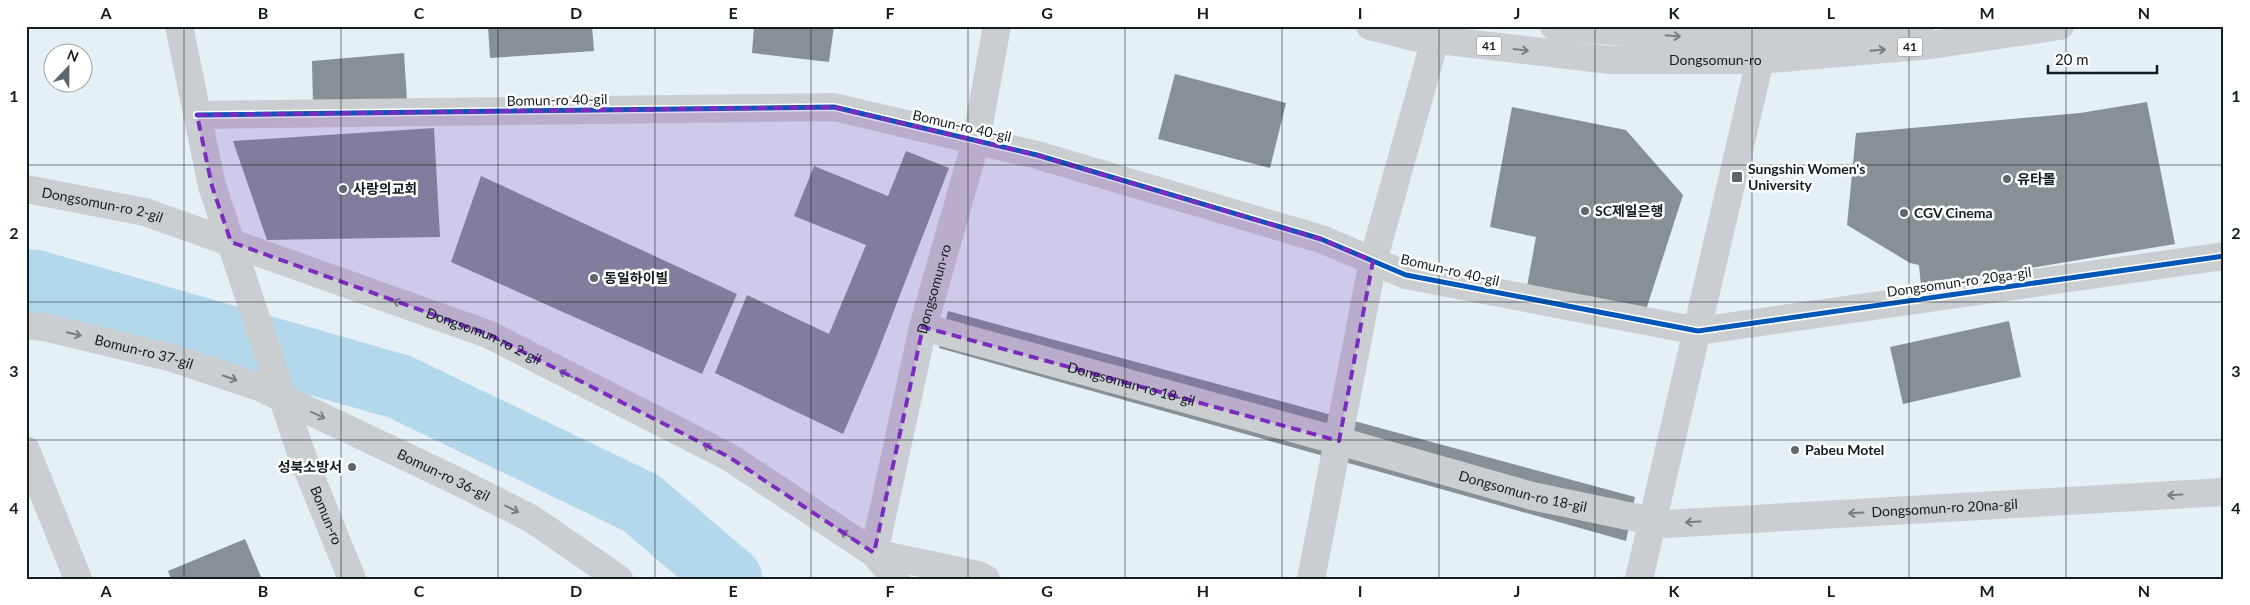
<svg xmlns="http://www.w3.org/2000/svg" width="2250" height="605" viewBox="0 0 2250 605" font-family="Lato,'Noto Sans KR',sans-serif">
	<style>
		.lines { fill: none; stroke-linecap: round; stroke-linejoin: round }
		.river { stroke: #b3d8ec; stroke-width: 65 }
		.building { fill: #869095 }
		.minor { stroke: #caced0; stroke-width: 28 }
		.major { stroke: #caced0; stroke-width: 28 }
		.cycleway-casing { stroke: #fff; stroke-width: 8 }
		.cycleway { stroke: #0057b8; stroke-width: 5 }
		.oneway { stroke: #777e81 }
		.marked { fill: #7b2cbf; fill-opacity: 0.2; stroke: #7b2cbf; stroke-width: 4; stroke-dasharray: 10 6; stroke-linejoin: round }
		.grid { fill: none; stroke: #121c21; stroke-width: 1; stroke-opacity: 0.55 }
		.poi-dot { fill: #5c666c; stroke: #fff; stroke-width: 2 }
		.labels { text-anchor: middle; stroke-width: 5; stroke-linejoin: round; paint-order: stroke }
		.shield { fill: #fff; stroke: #596064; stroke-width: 1 }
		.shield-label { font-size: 12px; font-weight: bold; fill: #121c21 }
		.street-label { font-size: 14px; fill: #121c21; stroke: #fff }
		.poi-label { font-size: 14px; font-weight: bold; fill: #121c21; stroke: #fff; text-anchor: start }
		.neatline { fill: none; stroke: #121c21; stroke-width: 2 }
		.grid-label { font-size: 16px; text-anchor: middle; font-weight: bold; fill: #121c21 }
	</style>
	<rect width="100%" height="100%" fill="#e4f0f6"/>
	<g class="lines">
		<path class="river" d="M26,282H34L400,387L641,503L730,579"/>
	</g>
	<path class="building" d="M488,26H592L594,51L490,58Z
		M754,26H834L829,62L752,53Z
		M404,53L407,101L313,106L312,61Z
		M1175,74L1286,103L1270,168L1158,139Z
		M2147,102L2175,244L1921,286L1919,265L1910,263L1847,225L1856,133L2080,113Z
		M1512,107L1626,130L1683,195L1644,316L1526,292L1536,237L1490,227Z
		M434,128L440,237L267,240L233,141Z
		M906,151L949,168L876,357L843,434L715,373L747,295L829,334L866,245L794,216L814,166L888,196Z
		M481,176L737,294L702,374L451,262Z
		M948,311L1635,497L1626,541L939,348Z
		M2009,321L2021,377L1903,404L1890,347Z
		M245,539L262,579H171L168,571Z"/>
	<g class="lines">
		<g class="minor">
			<path d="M1554,26L1763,44L1921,26"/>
			<path d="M197,115L834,107L1037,155L1321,239L1406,275L1698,331L2224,256"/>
			<path id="s1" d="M26,189L145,212L490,335L729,457L874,553L896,579"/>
			<path id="s2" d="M26,325L48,328L172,358L259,387L459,482L532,519L619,579"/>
			<path id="s3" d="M923,327L1339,441L1532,496L1652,521"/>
			<path d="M26,450L78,579"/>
			<path id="s4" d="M1665,524L2224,492"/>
			<path id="s5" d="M986,579L978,575L874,553L923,327L976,141L997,26"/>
			<path d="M1311,579L1373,261L1435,40"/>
			<path d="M1639,579L1760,60"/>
		</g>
		<g class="major">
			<path id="s6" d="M179,26L212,186L301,453L352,579"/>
			<path id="s7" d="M1370,26L1413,37L1610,60H1760L1931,45L2060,26"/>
			<path d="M1760,60L1768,26"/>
		</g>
		<defs>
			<path id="cycleway" d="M197,115L834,107L1037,155L1321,239L1406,275L1698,331L2224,256"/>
		</defs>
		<use href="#cycleway" class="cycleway-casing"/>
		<use href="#cycleway" class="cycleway"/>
	</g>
	<defs><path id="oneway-shaft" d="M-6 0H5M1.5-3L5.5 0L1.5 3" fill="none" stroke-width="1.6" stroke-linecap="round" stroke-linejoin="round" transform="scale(1.25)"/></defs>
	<g class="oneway">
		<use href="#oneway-shaft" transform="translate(1673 36) rotate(5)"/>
		<use href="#oneway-shaft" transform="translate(1521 50) rotate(7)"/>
		<use href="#oneway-shaft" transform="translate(1878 50) rotate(-5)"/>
		<use href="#oneway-shaft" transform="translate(400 303) rotate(-160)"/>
		<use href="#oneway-shaft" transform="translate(74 334) rotate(14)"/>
		<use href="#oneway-shaft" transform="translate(566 374) rotate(-153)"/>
		<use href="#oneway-shaft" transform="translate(230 378) rotate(19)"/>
		<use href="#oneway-shaft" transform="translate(318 415) rotate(25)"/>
		<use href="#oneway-shaft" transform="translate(710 448) rotate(-153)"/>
		<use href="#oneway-shaft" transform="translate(2175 495) rotate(177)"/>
		<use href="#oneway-shaft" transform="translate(512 509) rotate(27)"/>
		<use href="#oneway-shaft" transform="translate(1856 513) rotate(177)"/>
		<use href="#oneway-shaft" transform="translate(1693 522) rotate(177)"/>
		<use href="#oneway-shaft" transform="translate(847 535) rotate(-146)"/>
	</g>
	<path class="marked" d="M834,107L1037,155L1321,239L1373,261L1339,441L923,327L874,553L729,457L490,335L231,242L212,186L197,115Z"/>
	<path class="grid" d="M184,26V579M341,26V579M498,26V579M655,26V579M811,26V579M968,26V579M1125,26V579M1282,26V579M1439,26V579M1595,26V579M1752,26V579M1909,26V579M2066,26V579M26,165H2224M26,302H2224M26,440H2224"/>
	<g class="poi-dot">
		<rect x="1731" y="171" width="12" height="12" rx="2.5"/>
		<circle cx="2007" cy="179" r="5"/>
		<circle cx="343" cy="189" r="5"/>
		<circle cx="1585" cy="211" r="5"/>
		<circle cx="1904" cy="213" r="5"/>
		<circle cx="594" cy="278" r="5"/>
		<circle cx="1795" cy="450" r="5"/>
		<circle cx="352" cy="467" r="5"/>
	</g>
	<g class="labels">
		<g class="shield">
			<rect x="1476.5" y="36.5" width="25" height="19" rx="4"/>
			<rect x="1897.5" y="37.5" width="25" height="19" rx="4"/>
		</g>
		<g class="shield-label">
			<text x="1489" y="50">41</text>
			<text x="1910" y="51">41</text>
		</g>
		<g class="street-label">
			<text dy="5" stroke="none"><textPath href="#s7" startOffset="348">Dongsomun-ro</textPath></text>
			<text transform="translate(557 100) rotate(-1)" y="5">Bomun-ro 40-gil</text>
			<text transform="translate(962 126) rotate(13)" y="5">Bomun-ro 40-gil</text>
			<text dy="5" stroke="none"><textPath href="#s1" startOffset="78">Dongsomun-ro 2-gil</textPath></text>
			<text transform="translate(1450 270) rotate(13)" y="5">Bomun-ro 40-gil</text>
			<text transform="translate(1959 282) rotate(-8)" y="5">Dongsomun-ro 20ga-gil</text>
			<text dy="5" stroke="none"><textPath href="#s5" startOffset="386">Dongsomun-ro</textPath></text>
			<text dy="5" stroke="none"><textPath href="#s1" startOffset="482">Dongsomun-ro 2-gil</textPath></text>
			<text dy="5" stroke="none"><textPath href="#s2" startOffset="121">Bomun-ro 37-gil</textPath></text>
			<text dy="5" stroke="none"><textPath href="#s3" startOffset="216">Dongsomun-ro 18-gil</textPath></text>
			<text dy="5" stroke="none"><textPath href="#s2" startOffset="446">Bomun-ro 36-gil</textPath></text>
			<text dy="5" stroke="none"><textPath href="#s3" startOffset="622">Dongsomun-ro 18-gil</textPath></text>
			<text dy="5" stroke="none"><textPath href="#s4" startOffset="280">Dongsomun-ro 20na-gil</textPath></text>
			<text dy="5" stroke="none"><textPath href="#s6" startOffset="512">Bomun-ro</textPath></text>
		</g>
		<g class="poi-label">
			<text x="1748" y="174">Sungshin Women's<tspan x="1748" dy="16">University</tspan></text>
			<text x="2017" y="184">유타몰</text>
			<text x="353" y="194">사랑의교회</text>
			<text x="1595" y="216">SC제일은행</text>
			<text x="1914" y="218">CGV Cinema</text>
			<text x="604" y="283">동일하이빌</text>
			<text x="1805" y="455">Pabeu Motel</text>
			<text x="342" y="472" text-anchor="end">성북소방서</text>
		</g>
	</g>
	<rect width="2250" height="605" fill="none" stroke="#ffffff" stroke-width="55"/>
	<g transform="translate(68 68) rotate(22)"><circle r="24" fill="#ffffff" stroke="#a0a4a6"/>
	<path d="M0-4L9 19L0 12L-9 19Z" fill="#5c666c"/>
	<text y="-8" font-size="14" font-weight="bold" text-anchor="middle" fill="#121c21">N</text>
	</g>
	<path d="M2048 65v8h109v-8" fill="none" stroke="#121c21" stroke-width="2.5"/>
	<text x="2055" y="65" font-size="15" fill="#121c21" stroke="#ffffff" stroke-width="4" paint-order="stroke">20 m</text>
	<rect x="28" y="28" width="2194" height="550" class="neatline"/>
	<g class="grid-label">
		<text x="106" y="19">A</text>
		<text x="263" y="19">B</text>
		<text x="419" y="19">C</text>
		<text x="576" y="19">D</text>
		<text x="733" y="19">E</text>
		<text x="890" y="19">F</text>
		<text x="1047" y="19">G</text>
		<text x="1203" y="19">H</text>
		<text x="1360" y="19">I</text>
		<text x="1517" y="19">J</text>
		<text x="1674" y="19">K</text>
		<text x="1831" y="19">L</text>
		<text x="1987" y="19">M</text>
		<text x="2144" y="19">N</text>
		<text x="14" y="102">1</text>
		<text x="2236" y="102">1</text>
		<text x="14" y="239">2</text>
		<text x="2236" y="239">2</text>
		<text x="14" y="377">3</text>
		<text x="2236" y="377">3</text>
		<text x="14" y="514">4</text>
		<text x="2236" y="514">4</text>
		<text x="106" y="597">A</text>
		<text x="263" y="597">B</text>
		<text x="419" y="597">C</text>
		<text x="576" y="597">D</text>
		<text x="733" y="597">E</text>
		<text x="890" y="597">F</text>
		<text x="1047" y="597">G</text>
		<text x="1203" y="597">H</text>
		<text x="1360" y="597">I</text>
		<text x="1517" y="597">J</text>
		<text x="1674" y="597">K</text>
		<text x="1831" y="597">L</text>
		<text x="1987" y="597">M</text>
		<text x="2144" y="597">N</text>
	</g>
</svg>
